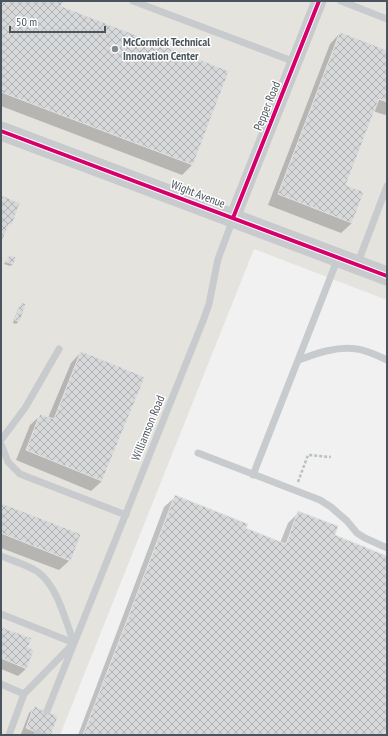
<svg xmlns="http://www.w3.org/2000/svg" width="388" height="736" viewBox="0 0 388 736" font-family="'PT Sans Narrow',sans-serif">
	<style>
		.commercial { fill: #e5e3de }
		.shadow { fill: #0003 }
		.building { fill: url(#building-cross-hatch); stroke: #e2e3e4 }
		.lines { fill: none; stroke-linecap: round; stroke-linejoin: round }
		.path { stroke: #b8c3bf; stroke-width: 2.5; stroke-dasharray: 3 2; stroke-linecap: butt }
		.service { stroke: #c8cbcd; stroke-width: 7 }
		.minor { stroke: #c8cbcd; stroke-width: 15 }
		.tertiary { stroke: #c8cbcd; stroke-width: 19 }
		.cycleway-casing { stroke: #fff; stroke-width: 6 }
		.cycleway { stroke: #d6006c; stroke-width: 4 }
		.poi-dot { fill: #848b90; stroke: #fff; stroke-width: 1.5 }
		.labels { text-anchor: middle; stroke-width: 3; stroke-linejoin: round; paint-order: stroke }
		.poi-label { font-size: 12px; font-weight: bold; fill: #49545c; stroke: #fff; text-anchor: start }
		.street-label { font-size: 12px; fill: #49545c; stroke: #fff }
	</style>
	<defs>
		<pattern id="building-cross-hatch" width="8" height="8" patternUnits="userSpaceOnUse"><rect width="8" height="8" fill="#d7d8d9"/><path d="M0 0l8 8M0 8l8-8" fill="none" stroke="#b0b2b3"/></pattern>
	</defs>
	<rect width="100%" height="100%" fill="#f1f1f1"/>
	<path class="commercial" d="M1,1H387V300L254,249L60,735H1Z"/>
	<path class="shadow" d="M1,1H62L60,7L228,71L192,165L182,175L1,106Z
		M340,33L387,51V113L385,115L373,111L344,186L352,223L341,233L268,205L330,44Z
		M9,256L13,264L10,266L4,264Z
		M22,303L19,321L16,324L13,323L19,306Z
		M81,352L102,481L91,491L16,460L30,425L41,415L48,418L71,363Z
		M175,497L245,529L280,543L288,523L299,512L333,536L387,557V735H78L164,507Z
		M1,504L70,560L59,570L1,548Z
		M1,628L27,648V668L18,676L1,669Z
		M34,708L50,735H24L21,734L29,713Z"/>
	<path class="building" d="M1,1H63L61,6L229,71L193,165L1,92Z
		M340,32L387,50V102L379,99L346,185L364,192L352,223L278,194Z
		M1,195L20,203L12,225L9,224L1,244Z
		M9,255L16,257L14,264L6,262Z
		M21,302L26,304L20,322L15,320Z
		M81,351L145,377L102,481L26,450L40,414L54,419Z
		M175,495L248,524L246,528L286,544L298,511L338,526L335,535L387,556V735H83Z
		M1,503L81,534L71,561L1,533Z
		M1,627L32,638L28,647L34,650L27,669L1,658Z
		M34,706L58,716L51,735H44L26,728Z"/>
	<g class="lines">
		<path class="path" d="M298,482L308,455L331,457"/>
		<path class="service" d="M133,1L295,62
			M341,1L387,19
			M357,265L387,186
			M299,360C317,353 337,346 357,349C367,350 378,356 387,360
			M1,440L25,408L59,349
			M1,444L8,462L20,474L126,515
			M198,453L320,500L331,507L347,521L357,533L365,538L387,548
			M253,475L338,258
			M1,556C13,561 28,565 38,572C58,587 65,620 74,643
			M1,614L74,643
			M1,684L24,694
			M47,711L203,321L209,304L218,259L233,219
			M9,735L24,694L71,646
			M37,735L38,733"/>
		<path class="minor" d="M233,218L319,1"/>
		<path class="tertiary" d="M1,131L387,276"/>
		<defs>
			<path id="cycleway" d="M1,131L387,276
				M233,218L319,1"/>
		</defs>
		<use href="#cycleway" class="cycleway-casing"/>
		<use href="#cycleway" class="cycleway"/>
	</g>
	<circle class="poi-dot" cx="115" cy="49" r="4"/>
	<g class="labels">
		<g class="poi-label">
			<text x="123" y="46">McCormick Technical<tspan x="123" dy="14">Innovation Center</tspan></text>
		</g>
		<g class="street-label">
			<text transform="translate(267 106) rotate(-68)" y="4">Pepper Road</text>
			<text transform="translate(198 194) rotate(21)" y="4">Wight Avenue</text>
			<text transform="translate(148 428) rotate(-68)" y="4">Williamson Road</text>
		</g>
	</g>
	<rect width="388" height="736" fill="none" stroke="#49545c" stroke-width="4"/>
	<path d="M10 26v6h95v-6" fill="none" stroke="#49545c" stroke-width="2"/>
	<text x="16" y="26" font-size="12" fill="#49545c" stroke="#ffffff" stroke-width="3" paint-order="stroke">50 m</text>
</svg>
